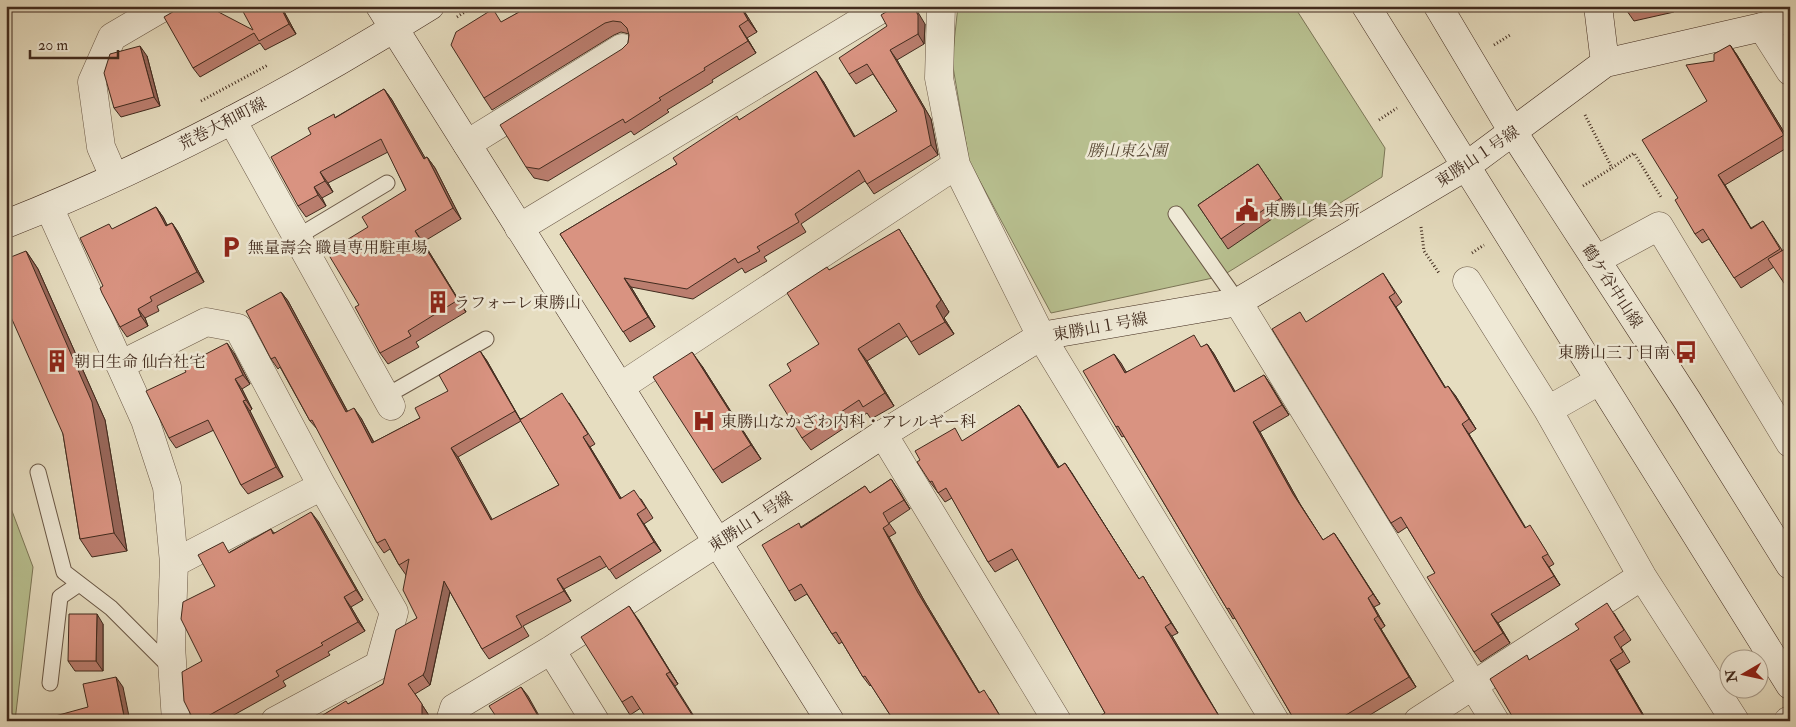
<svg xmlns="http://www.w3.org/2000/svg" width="1796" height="727" viewBox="0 0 1796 727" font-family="'IM FELL Double Pica','Noto Serif JP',serif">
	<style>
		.green { fill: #b8c090; stroke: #7c7657 }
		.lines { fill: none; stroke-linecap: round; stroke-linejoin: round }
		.lane-casing { stroke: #6a5846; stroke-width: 17 }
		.street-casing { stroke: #6a5846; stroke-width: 29 }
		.secondary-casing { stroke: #412b1e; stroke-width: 29 }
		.path { stroke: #412b1e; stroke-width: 3; stroke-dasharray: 1 2.5; stroke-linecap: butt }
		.lane { stroke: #efe9d6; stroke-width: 15 }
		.street { stroke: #efe9d6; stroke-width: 28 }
		.secondary { stroke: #efe9d6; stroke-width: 28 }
		.wall { fill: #bb7e6f; stroke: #412b1e; fill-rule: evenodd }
		.shaded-wall { fill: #98675a; stroke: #412b1e }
		.building { fill: #d99381; stroke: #412b1e }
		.labels { text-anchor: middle; stroke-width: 5; stroke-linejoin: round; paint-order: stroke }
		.street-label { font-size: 16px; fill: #412b1e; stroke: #efe9d6 }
		.park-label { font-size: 16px; font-style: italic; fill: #594935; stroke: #efe9d6 }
		.poi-label { font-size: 16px; fill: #412b1e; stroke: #efe9d6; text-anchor: start }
	</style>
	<rect width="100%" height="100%" fill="#e6ddc0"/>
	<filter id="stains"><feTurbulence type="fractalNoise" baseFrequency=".004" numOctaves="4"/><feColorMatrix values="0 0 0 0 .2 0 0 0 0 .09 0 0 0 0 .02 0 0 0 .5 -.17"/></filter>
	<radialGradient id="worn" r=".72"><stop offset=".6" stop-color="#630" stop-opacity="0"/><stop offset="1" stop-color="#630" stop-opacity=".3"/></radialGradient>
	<path class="green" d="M958,6H1294L1385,148L1382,177L1222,276L1051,313L969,161L952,61Z
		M6,495L33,567L15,721H6Z"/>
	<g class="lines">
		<defs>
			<path id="lane" d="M1176,214L1238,302
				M297,237L387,183
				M386,396L486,339
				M38,472L64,572L111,608L172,669
				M50,683L60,597L79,584"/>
			<path id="street" d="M941,6L939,78L956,165L1041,336L1275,721
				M1762,27L1790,71
				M232,120L391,406
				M467,144L622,48
				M114,177L101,147L92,82L112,37L165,6
				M49,207L145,420L167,487L174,563L171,646L176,721
				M519,228L886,6
				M1596,260L1659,226L1790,443
				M1467,281L1548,410L1642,576L1735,721
				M1238,302L1495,721
				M120,365L206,322L238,328L322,486L394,612L379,665L275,721
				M620,387L956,165
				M1548,410L1599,381
				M883,434L1057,721
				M174,563L322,486
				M551,650L595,721
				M450,721L454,708L551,650L718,542
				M1418,721L1642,576
				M1788,721L1790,720"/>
			<path id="secondary" d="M380,6L830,721
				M1366,6L1790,685
				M1438,6L1513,132L1687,400L1790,565
				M1598,6L1605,63
				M6,224C153,166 296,90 430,6
				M718,542L883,434L1041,336L1238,302L1465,167L1605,63L1762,27L1790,18"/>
		</defs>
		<use href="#lane" class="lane-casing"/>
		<use href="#street" class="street-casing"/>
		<use href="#secondary" class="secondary-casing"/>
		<path class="path" d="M457,17L474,6
			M1494,45L1510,35
			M201,101L268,65
			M1585,115L1612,168L1634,153L1661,197
			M1379,120L1397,108
			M1583,186L1612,168
			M1421,227L1424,251L1439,273
			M1472,253L1484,245"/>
		<use href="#lane" class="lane"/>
		<use href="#street" class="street"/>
		<use href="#secondary" class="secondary"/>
	</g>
	<path class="wall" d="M281,6L296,34L265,50L260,43L200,77L193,68L253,30Z
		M530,6H741L757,32L747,38L756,53L712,80L713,82L667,110L669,112L634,135L631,131L548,181L534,178L526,167L628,43L629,35V34L621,32L614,35L492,110L484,98L502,22Z
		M1626,6H1673L1674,12L1634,21L1627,11Z
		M925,24L924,44L897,60L931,119L938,155L874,194L865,181L801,224L806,232L764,257L767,261L745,273L742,268L693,299L631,287L655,327L630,342L560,234L677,164L739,120L823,81L855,137L897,111L873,74L856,84L849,74Z
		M1730,45L1737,55L1790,142V146L1725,185L1751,228L1763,221L1782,250L1774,267L1741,288L1709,239L1702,243L1695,234L1678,198L1707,101L1714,61Z
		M147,56L160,106L121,117L114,108Z
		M384,89L392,100L425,158L427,157L435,168L461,219L423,242L466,312L416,342L419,347L388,364L380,353L359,305L368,227L406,190L388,152L328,183L333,192L322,198L326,206L306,217L298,206L311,134L336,117Z
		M1258,164L1288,208L1228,249L1198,205Z
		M156,207L163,217L167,225L172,223L178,232L204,282L157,306L159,311L145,318L148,326L127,337L120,327L103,286L113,229Z
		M907,242L949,312L944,318L954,334L919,355L907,336L867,361L894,406L871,419L867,413L811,450L802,438L791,371L819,344L829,270Z
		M26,251L38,269L105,420L127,551L92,557L80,539L63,434Z
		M1383,273L1402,302L1396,307L1445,387L1455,395L1476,429L1469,434L1525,528L1536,535L1554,564L1549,567L1560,585L1498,623L1510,643L1481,662L1474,652L1435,573L1407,527L1398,533L1391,523Z
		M281,292L288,301L348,412L361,418L374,442L420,418L448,391L480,351L487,361L520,419L569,403L595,444L590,447L621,498L641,499L653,518L644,524L661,551L616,579L607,566L564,589L571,601L523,626L529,636L489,659L482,649L450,592L431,681L430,685L415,694L428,714L429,721H313L348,704L383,684L417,618L406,575L399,565L390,549L384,553L377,543L318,430L310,421L280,367L278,369L271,359ZM521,421L559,485L492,520L458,457Z
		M1207,344L1214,354L1235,392L1264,375L1289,415L1260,432L1300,504L1323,540L1334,533L1380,604L1374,607L1385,626L1381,629L1416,687L1360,721H1295L1235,618L1233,619L1227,609L1124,436L1122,437L1116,427L1114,354L1126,372L1202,347Z
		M234,353L250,384L242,389L252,409L250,411L283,477L248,494L241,485L214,430L176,448L169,438Z
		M702,366L761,459L722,483L713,470Z
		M1019,405L1059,467L1065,463L1139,579L1149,586L1178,633L1172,636L1207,696L1105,713L1018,559L995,572L988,562L952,498L945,502L930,482L920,460L963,441Z
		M891,479L910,509L889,523L896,533L889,537L925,602L979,692L990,699L1003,721H894L871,685L870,686L863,677L842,642L839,644L832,634L807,594L795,601L789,591L801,527L865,486L870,493Z
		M318,521L363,600L351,607L365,631L328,652L330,655L283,681L286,686L223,721H194L202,661L215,586L230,552L271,529L274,533Z
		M1614,613L1631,640L1621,647L1630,662L1617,670L1647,721H1515L1530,660Z
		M638,619L678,684L630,715L622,702Z
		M103,624V671H75L68,661Z"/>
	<path class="shaded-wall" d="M280,6H281L296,34L289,24Z
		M740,6H741L757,32L748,20Z
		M913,6L916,9L925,24L924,44L918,34Z
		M1670,6H1673L1674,12Z
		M739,26L747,38L756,53L748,41Z
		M1730,45L1737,55L1790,142L1784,135Z
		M140,46L147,56L160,106L154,97Z
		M890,50L897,60L931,119L938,155L931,145Z
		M816,71L823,81L861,147L854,137Z
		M384,89L392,100L432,170L424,159Z
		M427,157L435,168L461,219L453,208Z
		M320,172L328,183L333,192L325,181Z
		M1718,175L1725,185L1757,239L1751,229Z
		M314,187L322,198L326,206L318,195Z
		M156,207L163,217L172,235L166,226Z
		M172,223L178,232L204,282L197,272Z
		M899,229L907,242L949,312L944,318L954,334L945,322L936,306Z
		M415,231L423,242L466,312L458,300Z
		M26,251L38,269L105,420L127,551L114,533Z
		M624,278L631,287L655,327L648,317Z
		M281,292L288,301L353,422L346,412Z
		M1389,297L1396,307L1452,398L1445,388Z
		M138,309L145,318L148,326L141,316Z
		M227,343L234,353L250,384L243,375Z
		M1207,344L1214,354L1241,402L1234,392Z
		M858,349L867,361L894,406L885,393Z
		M480,351L487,361L521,421L515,411Z
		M692,352L702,366L761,459L751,445Z
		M1114,354L1121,363L1132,382L1125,373Z
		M1264,375L1271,385L1289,415L1282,405Z
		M235,379L242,389L252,409L246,400Z
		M1448,386L1455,395L1476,429L1469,419Z
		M243,401L250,411L283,477L276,467Z
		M1019,405L1026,415L1065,477L1058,468Z
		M354,408L361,418L379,453L372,443Z
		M1253,422L1260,432L1300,504L1329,550L1293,494Z
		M1462,424L1469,434L1532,538L1525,528Z
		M583,437L590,447L627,508L620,499Z
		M451,448L458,457L498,530L491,520Z
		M1065,463L1072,473L1145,589L1139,579Z
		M891,479L898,489L910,509L904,500Z
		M311,512L318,521L363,600L356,590Z
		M637,514L644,524L661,551L654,542Z
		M883,528L889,537L925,602L985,702L979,693L918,593Z
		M1334,533L1341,543L1380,604L1373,594Z
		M1542,557L1549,567L1560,585L1554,576Z
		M1143,576L1149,586L1178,633L1171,623Z
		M557,579L564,589L571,601L564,591Z
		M444,581L450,591L430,685L423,675Z
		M344,597L351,607L365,631L358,622Z
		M1368,598L1374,607L1385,626L1378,616Z
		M629,606L638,619L678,684L670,672Z
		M97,614L103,624V671L96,661Z
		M1491,614L1498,623L1510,643L1503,633Z
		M1374,619L1381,629L1416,687L1409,677Z
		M1165,627L1172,636L1222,721L1201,687Z
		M1610,660L1617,670L1647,721H1646Z
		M666,674L675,686L697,721H696Z
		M116,677L123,687L130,721H125Z
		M521,687L528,696L542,721H541Z
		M415,694L428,714L429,721H422Z"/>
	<path class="building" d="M183,6H207L253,30L240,6H280L289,24L259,41L254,33L193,68L164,17Z
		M530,6H740L748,20L739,26L748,41L704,68L705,70L659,98L661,100L625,123L623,119L539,169L526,167L500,125L622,49L628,43L629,35L627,28L621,22L613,21L605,23L484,98L451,45L456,32L493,9L501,22Z
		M896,6H913L918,15V34L890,50L924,109L931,145L867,184L859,170L795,214L799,222L757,247L760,251L738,263L735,258L687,289L624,278L648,317L623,332L560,234L677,164L673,158L737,116L739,120L816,71L854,137L897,111L867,64L849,74L839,58L887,26L881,15Z
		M1626,6H1650L1627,11Z
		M1730,45L1784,135L1718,175L1751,229L1763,221L1780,249L1734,278L1703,229L1695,234L1675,200L1678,198L1642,140L1707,101L1686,65L1714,61V54Z
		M140,46L154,97L114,108L104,73L110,54Z
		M384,89L424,159L427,157L453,208L415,231L458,300L408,331L411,336L380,353L355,307L359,305L327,252L368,227L362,217L406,190L381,139L320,172L325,181L314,187L318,195L298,206L271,157L311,134L308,128L334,114L335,118Z
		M1258,164L1281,198L1221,239L1198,205Z
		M156,207L166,226L172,223L197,272L150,297L152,301L138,309L141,316L120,327L102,293L100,288L103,286L80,238L109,224L112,229Z
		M899,229L941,300L936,306L945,322L911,342L899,323L858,349L885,393L863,407L859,400L802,438L769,385L791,371L787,364L819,344L787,293L827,267L829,270Z
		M1790,246V292L1768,259Z
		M26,251L92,402L114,533L80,539L63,434L6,306V259Z
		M1383,273L1395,293L1389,297L1445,388L1448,386L1469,419L1462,424L1525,528L1530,525L1548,554L1542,557L1554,576L1491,614L1503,633L1474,652L1427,577L1435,573L1401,517L1391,523L1272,329L1300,312L1306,322Z
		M281,292L346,412L354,408L372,443L420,418L415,408L448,391L439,375L480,351L515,411L451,448L491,520L559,485L520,420L562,393L588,434L583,437L620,499L634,490L646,508L637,514L654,542L609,570L600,556L557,579L564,591L516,616L522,627L482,649L444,581L425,671L423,675L408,684L422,704V721H313L346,701L348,704L383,684L396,630L417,618L403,590L409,559L399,565L385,539L377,543L312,420L310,421L275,357L271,359L246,311Z
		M1194,335L1201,347L1207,344L1234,392L1264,375L1282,405L1253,422L1293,494L1323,540L1334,533L1373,594L1368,598L1378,616L1374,619L1409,677L1341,718L1343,721H1295L1229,608L1227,609L1118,426L1116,427L1083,371L1114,354L1125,373Z
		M227,343L243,375L235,379L246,400L243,401L276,467L241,485L208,420L169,438L146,391L186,372L183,366Z
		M692,352L751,445L713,470L653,377Z
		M1019,405L1058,468L1065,463L1139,579L1143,576L1171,623L1165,627L1201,687L1222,721H1102L1100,716L1105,713L1012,549L988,562L946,488L938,493L932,481L930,482L917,462L920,460L915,451L955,428L962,441Z
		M891,479L904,500L883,513L889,524L883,528L918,593L979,693L984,690L1003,721H894L865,676L863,677L836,632L832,634L801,584L789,591L762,545L799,523L801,528L865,486L870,493Z
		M311,512L356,590L344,597L358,622L321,643L323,645L276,671L279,676L199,721H194L184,701L182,672L202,661L181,619L183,602L215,586L198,555L223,542L229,553L271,529L273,534Z
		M1607,603L1624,630L1614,637L1623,652L1610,660L1646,721H1527L1526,718L1521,721H1515L1490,679L1527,655L1529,660L1579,629L1575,624Z
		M629,606L670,672L666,674L696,721H648L632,696L622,702L581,637Z
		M69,614H97L96,661H68Z
		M116,677L125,721H37L88,707L83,684Z
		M521,687L541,721H499L489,706Z
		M1423,716L1426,721H1415Z"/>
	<defs>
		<symbol id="civic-bare" viewBox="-9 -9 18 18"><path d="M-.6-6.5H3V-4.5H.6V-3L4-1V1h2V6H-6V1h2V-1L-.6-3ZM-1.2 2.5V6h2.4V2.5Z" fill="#8f2418" stroke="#efe9d6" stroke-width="2.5" paint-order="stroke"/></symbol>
		<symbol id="parking-bare" viewBox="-9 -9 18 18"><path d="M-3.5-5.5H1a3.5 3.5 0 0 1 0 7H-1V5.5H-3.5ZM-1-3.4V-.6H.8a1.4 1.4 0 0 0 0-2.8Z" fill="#8f2418" stroke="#efe9d6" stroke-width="2.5" paint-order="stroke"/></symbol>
		<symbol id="building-bare" viewBox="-9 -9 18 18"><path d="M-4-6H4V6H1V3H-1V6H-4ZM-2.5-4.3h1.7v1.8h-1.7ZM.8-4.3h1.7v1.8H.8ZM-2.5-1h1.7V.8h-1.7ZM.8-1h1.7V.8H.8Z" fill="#8f2418" stroke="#efe9d6" stroke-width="2.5" paint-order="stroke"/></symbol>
		<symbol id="bus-bare" viewBox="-9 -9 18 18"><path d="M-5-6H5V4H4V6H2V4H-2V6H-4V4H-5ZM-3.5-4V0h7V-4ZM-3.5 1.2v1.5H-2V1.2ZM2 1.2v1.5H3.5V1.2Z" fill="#8f2418" stroke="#efe9d6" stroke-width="2.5" paint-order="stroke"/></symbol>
		<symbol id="hospital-bare" viewBox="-9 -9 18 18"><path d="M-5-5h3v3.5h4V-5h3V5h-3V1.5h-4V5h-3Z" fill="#8f2418" stroke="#efe9d6" stroke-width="2.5" paint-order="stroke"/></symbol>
	</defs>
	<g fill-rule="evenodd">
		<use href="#civic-bare" x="1231" y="194" width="32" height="32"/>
		<use href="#parking-bare" x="215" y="231" width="32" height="32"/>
		<use href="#building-bare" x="422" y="286" width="32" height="32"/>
		<use href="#bus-bare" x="1670" y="336" width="32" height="32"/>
		<use href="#building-bare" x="41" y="345" width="32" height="32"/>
		<use href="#hospital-bare" x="688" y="405" width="32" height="32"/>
	</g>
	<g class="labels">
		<g class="street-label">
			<text transform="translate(222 123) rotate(-27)" y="6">荒巻大和町線</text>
			<text transform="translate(1477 156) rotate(-34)" y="6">東勝山１号線</text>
			<text transform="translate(1613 286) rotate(57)" y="6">鶴ケ谷中山線</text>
			<text transform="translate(1100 326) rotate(-10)" y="6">東勝山１号線</text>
			<text transform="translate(750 521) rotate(-33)" y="6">東勝山１号線</text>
		</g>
		<g class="park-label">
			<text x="1127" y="156">勝山東公園</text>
		</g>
		<g class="poi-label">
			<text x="1264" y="216">東勝山集会所</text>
			<text x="248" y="253">無量壽会 職員専用駐車場</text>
			<text x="454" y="308">ラフォーレ東勝山</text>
			<text x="1670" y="358" text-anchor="end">東勝山三丁目南</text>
			<text x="74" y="367">朝日生命 仙台社宅</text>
			<text x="721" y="427">東勝山なかざわ内科・アレルギー科</text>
		</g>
	</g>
	<rect width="1796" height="727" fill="none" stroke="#e6ddc0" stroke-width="25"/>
	<rect x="8" y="8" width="1781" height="712" fill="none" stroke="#412b1e" stroke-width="2.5"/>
	<rect x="12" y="12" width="1771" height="702" fill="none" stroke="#412b1e"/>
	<g transform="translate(1744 674) rotate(261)"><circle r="24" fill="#efe9d6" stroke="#a99d8c"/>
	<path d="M0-4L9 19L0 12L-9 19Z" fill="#8f2418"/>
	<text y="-8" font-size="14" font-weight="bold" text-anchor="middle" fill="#412b1e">N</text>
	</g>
	<path d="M30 50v8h88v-8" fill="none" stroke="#412b1e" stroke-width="2.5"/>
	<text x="38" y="50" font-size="15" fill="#412b1e" stroke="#efe9d6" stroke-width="4" paint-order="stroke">20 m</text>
	<rect width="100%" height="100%" filter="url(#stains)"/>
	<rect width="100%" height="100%" fill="url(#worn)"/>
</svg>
